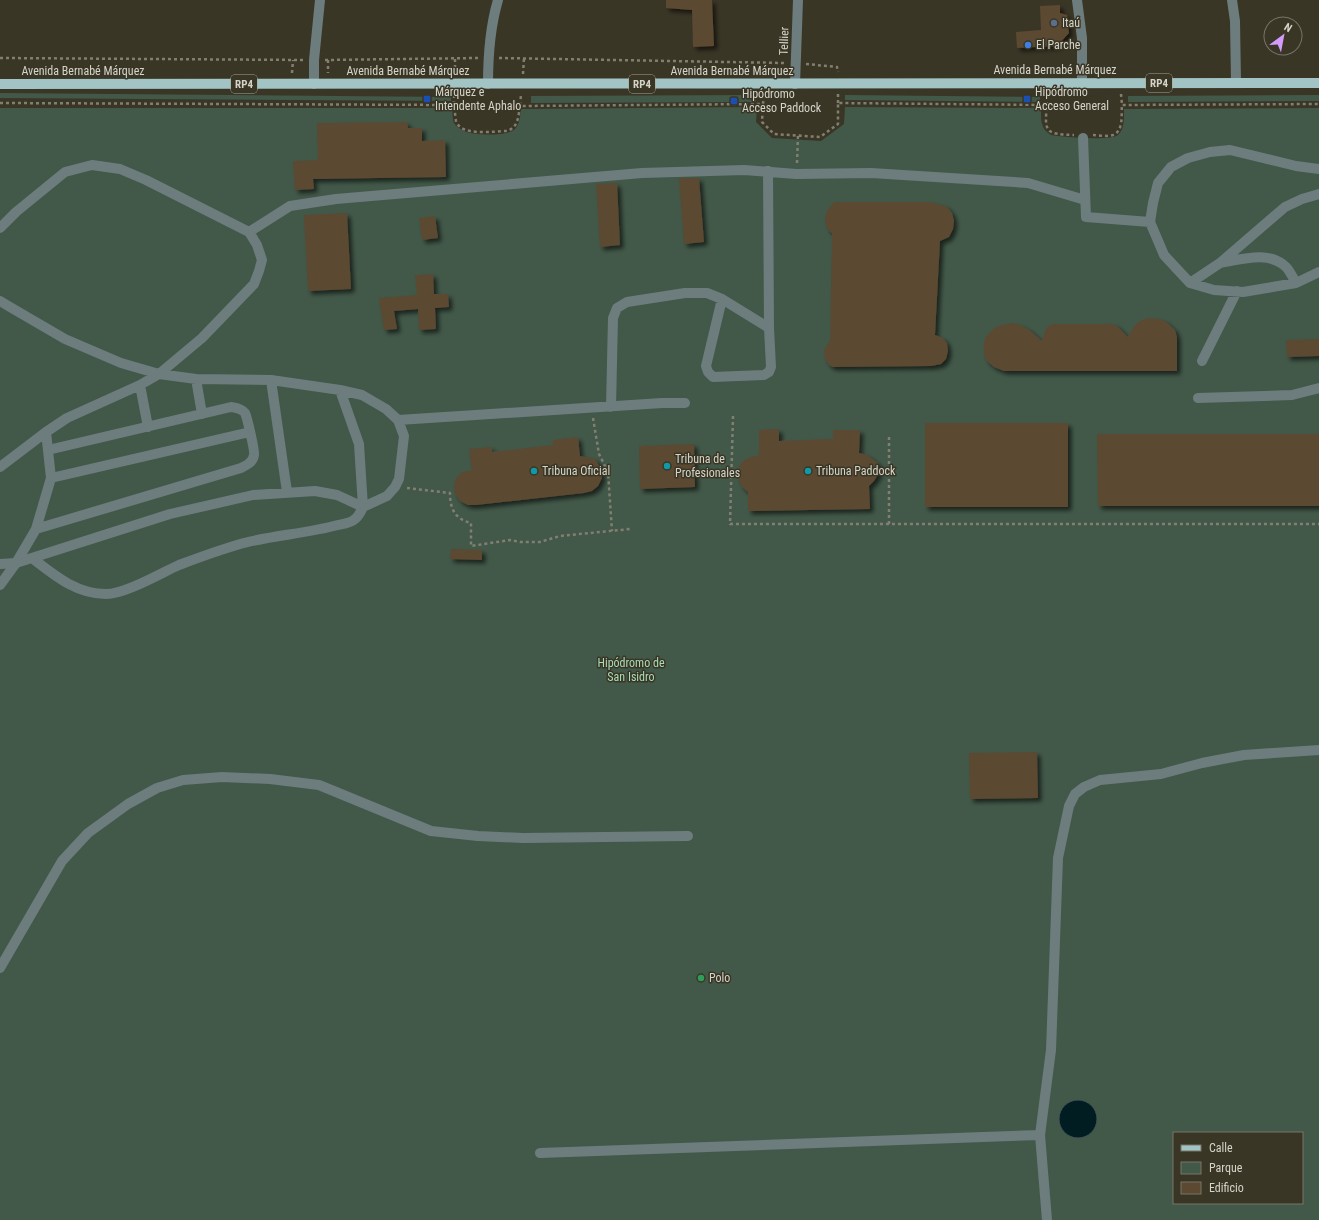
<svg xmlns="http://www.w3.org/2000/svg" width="1319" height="1220" viewBox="0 0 1319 1220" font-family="'Roboto Condensed',sans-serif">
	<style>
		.green { fill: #425949; fill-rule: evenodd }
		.water { fill: #021d22; stroke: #415454 }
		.building { fill: #5b4932; filter: url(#shadow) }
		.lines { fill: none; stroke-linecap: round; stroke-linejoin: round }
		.path { stroke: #827f72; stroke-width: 2.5; stroke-dasharray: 3 3; stroke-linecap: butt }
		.minor { stroke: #6d7d7e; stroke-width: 10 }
		.major { stroke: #a2c4c5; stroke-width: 10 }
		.service-dot { fill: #5c6f8a; stroke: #3a3626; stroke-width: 1.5 }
		.shop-dot { fill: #3f7fe0; stroke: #3a3626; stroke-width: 1.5 }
		.transit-dot { fill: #1a4fb4; stroke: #3a3626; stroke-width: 1.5 }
		.culture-dot { fill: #0f9aa8; stroke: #3a3626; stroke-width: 1.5 }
		.leisure-dot { fill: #2e9e5b; stroke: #3a3626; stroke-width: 1.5 }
		.labels { text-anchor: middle; stroke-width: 3; stroke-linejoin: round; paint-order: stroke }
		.shield { fill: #3a3626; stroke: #a6a598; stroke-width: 1 }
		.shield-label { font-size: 11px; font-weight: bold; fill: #d5d4c9 }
		.poi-label { font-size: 12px; fill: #d5d4c9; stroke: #3a3626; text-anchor: start }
		.street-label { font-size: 12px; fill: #d5d4c9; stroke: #3a3626 }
		.park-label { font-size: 12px; fill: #a8dcb9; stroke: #3a3626 }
	</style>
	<defs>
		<filter id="shadow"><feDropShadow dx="3.5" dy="3.5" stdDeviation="2" flood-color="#0009"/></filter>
	</defs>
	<rect width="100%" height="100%" fill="#3a3626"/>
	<path class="green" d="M0,93L451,97V101L0,98Z
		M756,95V102L531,103V96Z
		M845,95L1040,97V102L845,100Z
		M1319,95V101L1128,102V96Z
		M757,107L756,122L772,138L821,141L844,124L845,107L1041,108C1041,120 1040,128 1051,135C1061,137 1112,141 1118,135C1125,129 1124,117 1124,109L1319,108V1220H0V108H452C453,112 452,119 454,123C457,128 465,132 470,133C478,135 509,136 515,129C520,124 520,115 521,109ZM1174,1133H1302V1203H1174Z"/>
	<path class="water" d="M1059 1119a19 19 0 1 1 38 0a19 19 0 1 1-38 0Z"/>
	<path class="building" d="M666,0H712L714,46L693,47L692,10L666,8Z
		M1060,5V13L1067,15L1069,33L1057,46L1017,48L1016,32L1041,30L1040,6Z
		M407,122L408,128H422V141L445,140L446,177L313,179L314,189L295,190L293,161L318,160L317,123Z
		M679,178H699L704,242L684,244Z
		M617,183L620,245L600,247L596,184Z
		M834,202H929L946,206L952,213L954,221L953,229L949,237L940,241L935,335L943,338L947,343L948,351L946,359L941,364L931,366L833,367L829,365L825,359L824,350L830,341L832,233L828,230L826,224L825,217L827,211Z
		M347,213L351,289L308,291L304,215Z
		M435,216L438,238L422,240L419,218Z
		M433,274L434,294H448L449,307L435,308L436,329L419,330L418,309L394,311L397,329L384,330L379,298L417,295L415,275Z
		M1148,318L1159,319L1165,321L1175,330L1177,337V371H1004L994,367L986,360L984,354V341L988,334L996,327L1002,325L1012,323L1020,325L1028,329L1042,341L1046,328L1053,324H1111L1116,325L1128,337L1134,326L1140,321Z
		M1319,339V356L1287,357L1286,340Z
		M925,423H1068V507H925Z
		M779,429V441L833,439V430H860L859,453L867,455L879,464V473L874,481L869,486L870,509L748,511V492L742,487L738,478V469L742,462L748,458L759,455V430Z
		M1097,434H1319V506H1098Z
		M578,437L580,456L595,459L600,467L602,478L598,486L592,491L584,493L476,505H468L460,501L455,494L454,483L457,477L462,472L472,470L469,449L492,447V452L553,445V440Z
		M694,444L695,487L640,489L639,446Z
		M451,549L482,550V560L450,559Z
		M1037,752L1038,798L970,799L969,753Z"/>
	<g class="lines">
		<path class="path" d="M0,58L304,60
			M499,58L785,63
			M325,60L478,58
			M328,60V73
			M806,64L837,67L838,72
			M292,73L293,60
			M455,74V58
			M523,74L524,58
			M1121,94L1122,105
			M454,95V105
			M0,103L454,105C455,110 455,116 456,121C461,137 494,131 507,131C519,127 518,116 520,106L763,104L762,122L774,134L820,137L838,124V103L1047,105C1044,133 1046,134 1074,135
			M838,103V93
			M763,104L764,93
			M520,105L521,95
			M1047,105V94
			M1093,135C1098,135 1107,137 1113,135C1124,131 1121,114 1122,105L1319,104
			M797,163L798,135
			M733,416L730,524H1319
			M593,418L599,454L608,472L612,531
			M407,488L450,493C450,509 455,519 471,523V546L510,540L520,542H540L560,536L630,529
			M889,524V437"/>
		<path class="minor" d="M1077,0L1082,38V84
			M1232,0L1235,21L1236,82
			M314,84V60L320,0
			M488,84C488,55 490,27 498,0
			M795,84L798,0
			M1083,138L1086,217L1150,222
			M1319,169L1296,166L1230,150L1210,152L1188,158L1171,167L1158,183L1153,203L1150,222L1164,255L1190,283L1214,290L1243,292L1296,283L1319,272
			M0,228L16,212L65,172L92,165L120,169L146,180L249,232L257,245L262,260L259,271L254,284L202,338L159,374L140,385L67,418L46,432L0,467
			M249,232L290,206L336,199L642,173L744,170L796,174L871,173L1028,183L1085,200
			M1220,263C1240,260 1269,250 1286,267C1290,271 1293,278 1296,283
			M1190,283L1220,263L1285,207L1302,199L1319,194
			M722,299L706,366L708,372L713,377L764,375L769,372L771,367L769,328L768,171
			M0,301L10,307L65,339L121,363L159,374L196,379L271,380L340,390L362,395L386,409L398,420L404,436L399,479L395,487L387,496L363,507L337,495L315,491L253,495L170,514L16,563L0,585
			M1202,361L1237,291
			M196,379L202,414
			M271,380L287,492
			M140,385L148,427
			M1198,398L1292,395L1319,388
			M611,407L613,318L617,308L627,302L685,293H707L722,299L769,328
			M398,420L662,403H685
			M51,478L250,432
			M36,529L241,468C247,465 253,462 254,455C255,451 247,417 245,413C241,408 236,408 231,407L48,450
			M32,558C54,575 76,594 106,594C125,594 161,573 179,565C203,556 224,548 248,542C278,535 308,533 338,525C343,524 351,523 355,519C359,516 361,511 363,507L359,444L340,390
			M0,564L16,563L36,529L51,478L46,432
			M0,968L62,861L88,833L128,804L157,788L183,780L222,777L270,779L319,785L431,831L478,836L523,838L688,836
			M540,1153L1040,1135
			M1047,1220L1040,1135L1051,1050L1058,858L1069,806L1075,794L1084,787L1100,780L1161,774L1202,763L1244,755L1319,750"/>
		<path class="major" d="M0,84L1319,83"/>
	</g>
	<circle class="service-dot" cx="1054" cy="23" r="4"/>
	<circle class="shop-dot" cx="1028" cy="45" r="4"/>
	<g class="transit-dot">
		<rect x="423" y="95" width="8" height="8" rx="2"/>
		<rect x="1023" y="95" width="8" height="8" rx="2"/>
		<rect x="730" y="97" width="8" height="8" rx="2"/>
	</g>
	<g class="culture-dot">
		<circle cx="667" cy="466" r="4"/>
		<circle cx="534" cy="471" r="4"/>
		<circle cx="808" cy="471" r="4"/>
	</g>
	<circle class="leisure-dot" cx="701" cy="978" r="4"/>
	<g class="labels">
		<g class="shield">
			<rect x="1146" y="74" width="26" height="18" rx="3"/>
			<rect x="231" y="75" width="26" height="18" rx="3"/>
			<rect x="629" y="75" width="26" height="18" rx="3"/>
		</g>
		<g class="shield-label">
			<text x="1159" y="87">RP4</text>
			<text x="244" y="88">RP4</text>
			<text x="642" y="88">RP4</text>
		</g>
		<g class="poi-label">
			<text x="1062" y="27">Itaú</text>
			<text x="1036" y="49">El Parche</text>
			<text x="435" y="96">Márquez e<tspan x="435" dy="14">Intendente Aphalo</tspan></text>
			<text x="1035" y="96">Hipódromo<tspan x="1035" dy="14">Acceso General</tspan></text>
			<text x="742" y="98">Hipódromo<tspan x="742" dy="14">Acceso Paddock</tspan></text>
			<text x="675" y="463">Tribuna de<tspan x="675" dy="14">Profesionales</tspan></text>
			<text x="542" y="475">Tribuna Oficial</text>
			<text x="816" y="475">Tribuna Paddock</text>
			<text x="709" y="982">Polo</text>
		</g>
		<g class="street-label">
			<text transform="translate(784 41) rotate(-88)" y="4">Tellier</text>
			<text x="1055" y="74">Avenida Bernabé Márquez</text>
			<text x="83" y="75">Avenida Bernabé Márquez</text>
			<text x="408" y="75">Avenida Bernabé Márquez</text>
			<text x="732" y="75">Avenida Bernabé Márquez</text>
		</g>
		<g class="park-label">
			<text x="631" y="667">Hipódromo de<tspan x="631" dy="14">San Isidro</tspan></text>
		</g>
	</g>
	<rect x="1173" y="1132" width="130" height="72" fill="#3a3626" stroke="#787567"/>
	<rect x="1181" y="1145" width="20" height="6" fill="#a2c4c5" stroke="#787567"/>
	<text x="1209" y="1152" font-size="12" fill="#d5d4c9">Calle</text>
	<rect x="1181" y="1162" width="20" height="12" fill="#425949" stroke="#787567"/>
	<text x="1209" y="1172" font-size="12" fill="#d5d4c9">Parque</text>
	<rect x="1181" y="1182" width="20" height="12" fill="#5b4932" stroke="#787567"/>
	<text x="1209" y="1192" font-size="12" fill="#d5d4c9">Edificio</text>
	<g transform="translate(1283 36) rotate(32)"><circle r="19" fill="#3a3626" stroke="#787567"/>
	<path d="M0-3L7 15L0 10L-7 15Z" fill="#d39cfc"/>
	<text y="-6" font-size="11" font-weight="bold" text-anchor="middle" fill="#d5d4c9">N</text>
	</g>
</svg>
